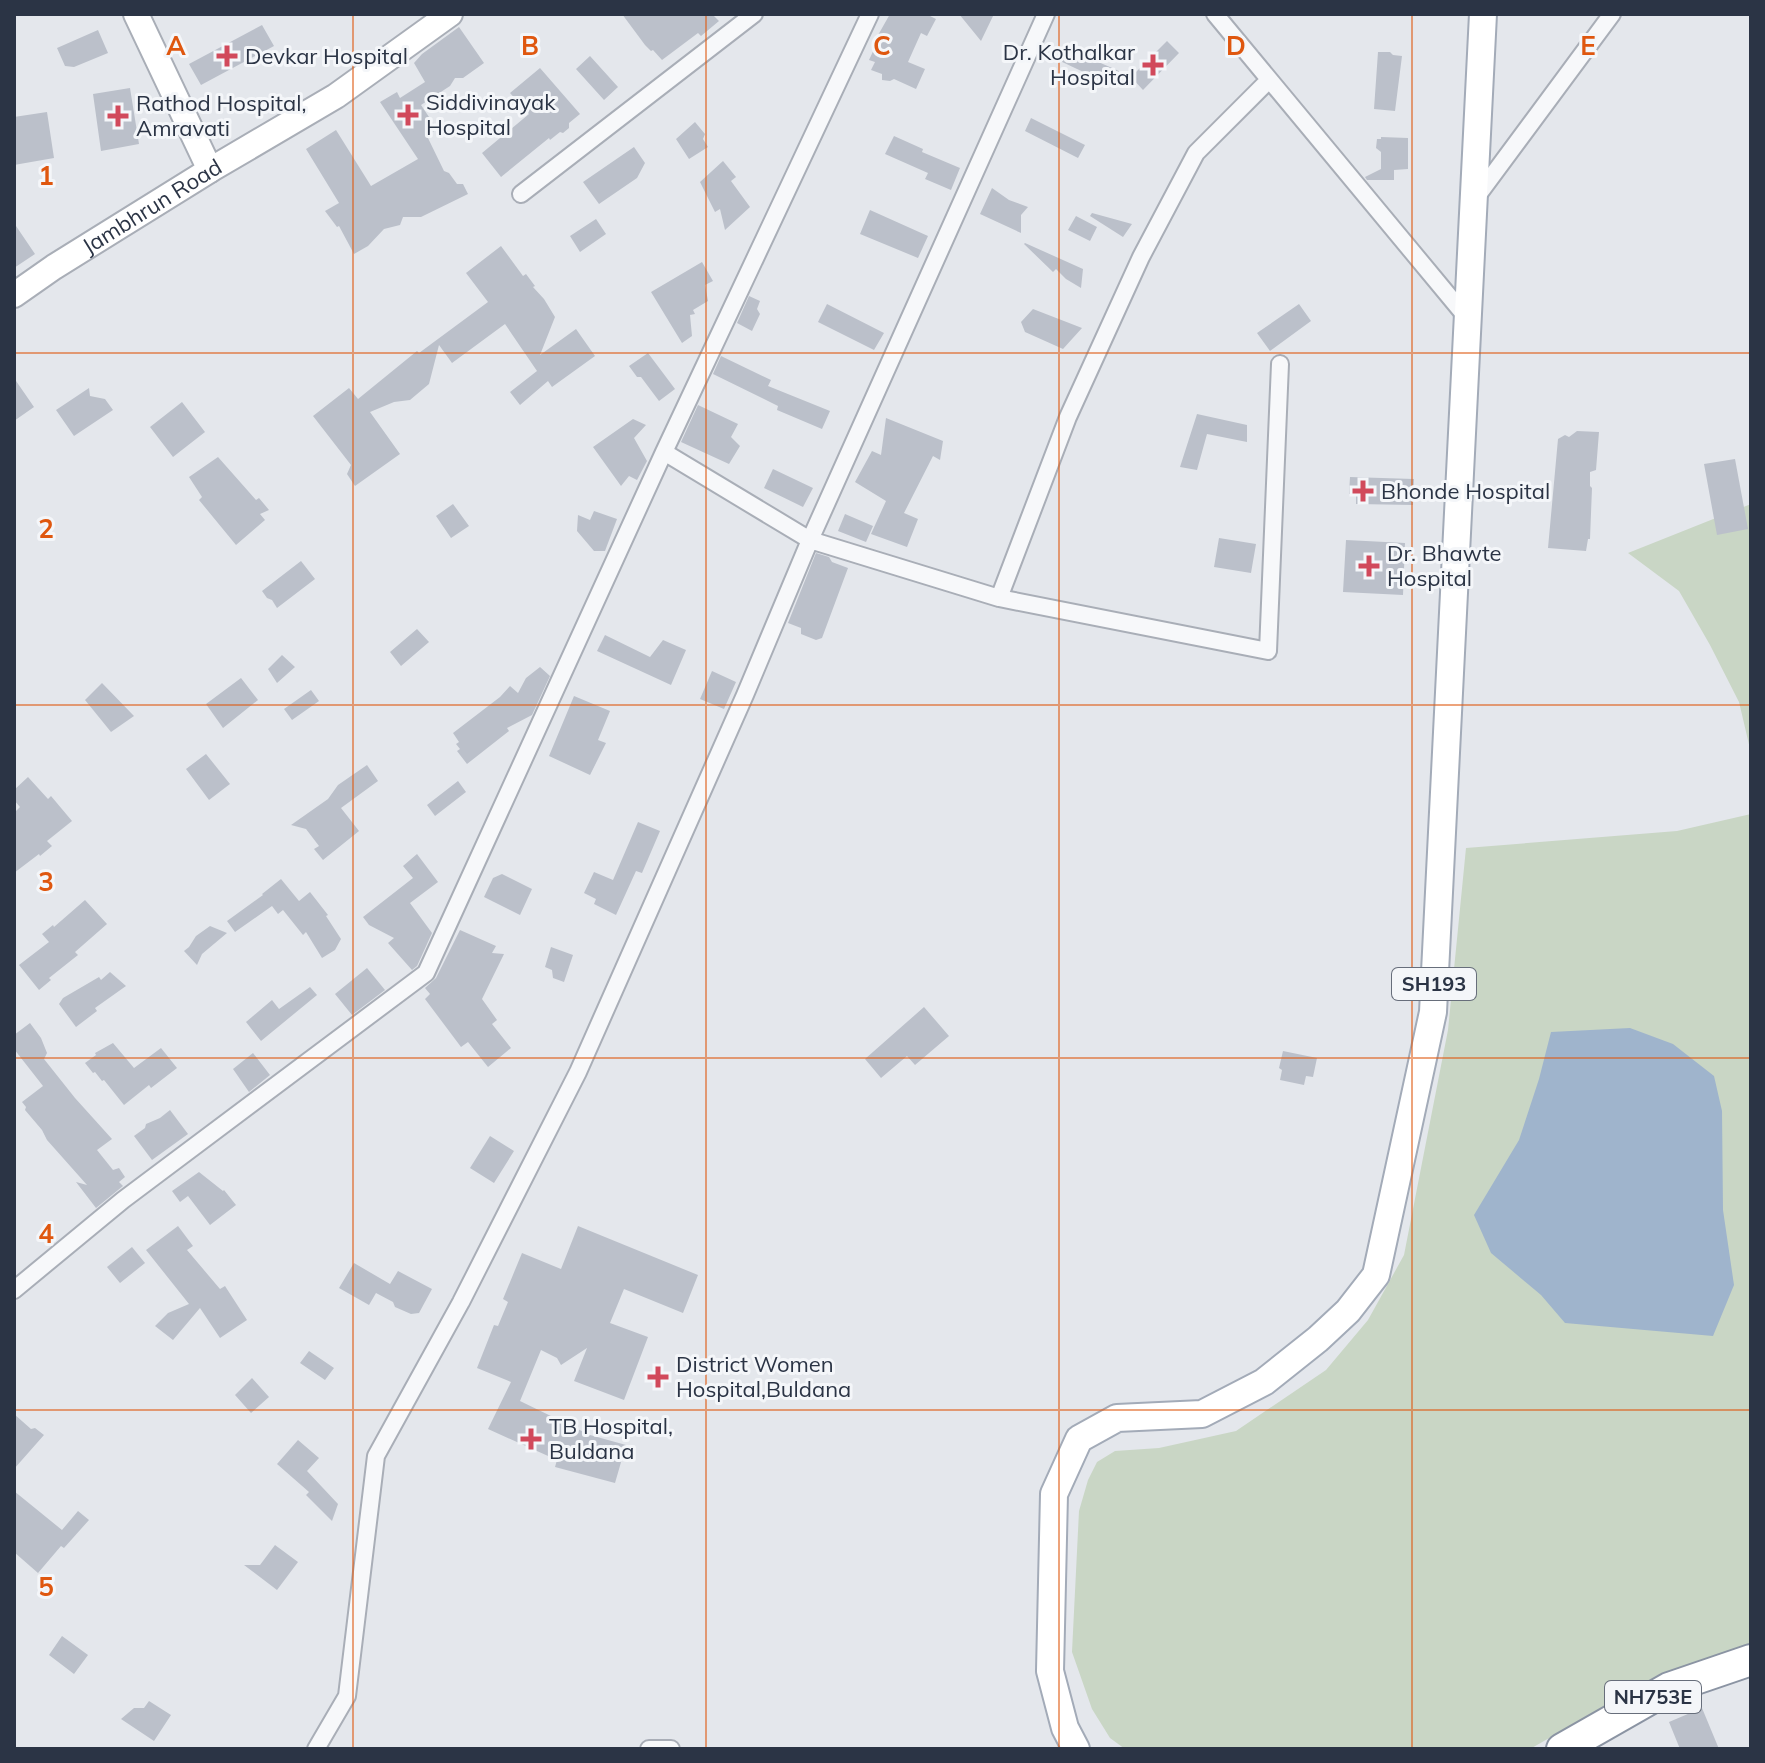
<svg xmlns="http://www.w3.org/2000/svg" width="1765" height="1763" viewBox="0 0 1765 1763" font-family="Mulish,sans-serif">
	<style>
		.green { fill: #c9d6c5 }
		.water { fill: #9fb4cc }
		.building { fill: #bbc0ca }
		.lines { fill: none; stroke-linecap: round; stroke-linejoin: round }
		.street-casing { stroke: #a9aeb7; stroke-width: 20 }
		.secondary-casing { stroke: #a9aeb7; stroke-width: 28 }
		.primary-casing { stroke: #a3abb8; stroke-width: 30 }
		.highway-casing { stroke: #8b94a3; stroke-width: 34 }
		.street { stroke: #f7f8fa; stroke-width: 16 }
		.secondary { stroke: #fff; stroke-width: 24 }
		.primary { stroke: #fff; stroke-width: 26 }
		.highway { stroke: #fff; stroke-width: 30 }
		.grid { fill: none; stroke: #df570f; stroke-width: 2; stroke-opacity: 0.55 }
		.poi-dot { fill: #d1495b; stroke: #f4f6f9; stroke-width: 3 }
		.labels { text-anchor: middle; stroke-width: 6; stroke-linejoin: round; paint-order: stroke }
		.shield { fill: #f4f6f9; stroke: #676e7b; stroke-width: 2 }
		.shield-label { font-size: 20px; font-weight: bold; fill: #2b3445 }
		.poi-label { font-size: 22px; fill: #2b3445; stroke: #f4f6f9; text-anchor: start }
		.street-label { font-size: 22px; fill: #2b3445; stroke: #f4f6f9 }
		.grid-label { font-size: 26px; text-anchor: middle; font-weight: bold; fill: #df570f; stroke: #f4f6f9; stroke-width: 6; stroke-linejoin: round; paint-order: stroke }
	</style>
	<rect width="100%" height="100%" fill="#e4e7ec"/>
	<path class="green" d="M1751,504V753L1739,702L1710,645L1679,591L1628,553Z
		M1751,814V1649L1649,1681L1530,1749H1125L1110,1738L1092,1709L1072,1652L1079,1511L1088,1480L1097,1462L1115,1451L1159,1448L1236,1431L1326,1370L1368,1320L1404,1255L1448,1030L1466,848L1677,831Z"/>
	<path class="water" d="M1630,1028L1673,1044L1714,1076L1722,1111L1723,1210L1734,1285L1713,1336L1565,1323L1541,1295L1491,1253L1474,1215L1519,1140L1539,1079L1551,1032Z"/>
	<path class="building" d="M622,14H712L719,21L701,36L698,33L662,60L653,50L651,51L645,45Z
		M890,14H926L936,19L927,36L921,33L908,62L925,69L916,89L894,79L890,81L882,80V74L871,70L875,62L869,60L876,45L873,44Z
		M959,14H994L981,41Z
		M262,25L274,46L201,85L189,64Z
		M459,27L484,63L463,78H455L450,86L421,105L437,129L427,136L444,171L449,173L457,184H463L468,194L421,217H403L400,225L384,229L368,246L354,254L339,226L337,227L325,211L339,203L306,149L336,130L371,186L418,159L380,102L397,92L400,98L425,82L414,63L422,54Z
		M98,30L108,53L74,67L65,66L57,48Z
		M1167,41L1179,53L1143,90L1131,77Z
		M1064,47L1119,71L1113,86L1058,60Z
		M1378,52H1390L1393,55L1402,56L1395,111L1374,109Z
		M590,56L618,87L604,100L576,69Z
		M540,68L580,114L569,123V128L563,133L560,132L550,140L549,138L501,177L482,153L529,114L510,93Z
		M130,88L139,144L101,151L93,94Z
		M47,112L54,158L14,165V117Z
		M1031,118L1085,145L1078,158L1025,131Z
		M695,122L705,134L703,139L708,147L689,159L676,139Z
		M894,136L923,149L922,152L960,168L951,190L925,179L928,173L885,154Z
		M1381,137L1408,138V169L1394,170V180H1367L1365,177L1381,169V152L1376,148L1377,139H1381Z
		M634,147L645,163L637,178L599,204L583,182Z
		M723,161L736,177L731,181L750,207L725,230L720,209L715,212L700,182Z
		M992,188L1009,200L1028,207L1021,215V233L980,214Z
		M870,210L928,236L918,258L860,234Z
		M1092,213L1132,224L1123,237L1090,216Z
		M1076,216L1097,227L1090,241L1068,230Z
		M596,219L606,234L580,252L570,236Z
		M14,223L35,254L14,268Z
		M1025,243L1083,269L1081,288L1066,279L1056,269L1053,272L1024,244Z
		M501,246L523,276L526,274L535,286L533,287L544,299L555,317L540,355L576,329L595,356L552,387L548,381L520,405L510,392L537,371L505,324L452,363L439,345L429,384L410,400L394,402L370,412L400,454L355,486L347,474L351,465L313,416L349,388L358,399L417,351L419,353L488,302L466,273Z
		M702,262L713,281L705,285L708,301L693,310L695,314L690,315L692,336L682,343L651,292Z
		M749,296L760,301L757,309L760,314L752,331L737,323Z
		M827,304L884,333L874,350L818,322Z
		M1299,304L1311,321L1270,351L1257,333Z
		M1033,309L1082,328L1063,349L1025,332L1021,322Z
		M648,353L675,389L659,401L641,377H637L629,366Z
		M721,356L771,380L768,386L830,411L822,429L777,410L778,406L713,374Z
		M14,378L34,407L14,421Z
		M89,388L90,396L105,399L113,410L74,436L56,410Z
		M182,402L205,432L173,457L150,427Z
		M698,405L738,424L731,437L740,446L729,464L681,442Z
		M1197,414L1247,425V442L1207,434L1197,470L1180,467Z
		M886,418L943,441L940,460L933,456L904,513L918,519L907,547L871,534L886,501L855,482L872,451L881,455Z
		M633,419L646,425L634,438L647,461L637,480L629,476L621,486L593,447Z
		M1577,431L1599,432L1596,470L1590,472V486L1592,488L1590,539H1588L1586,551L1548,548L1558,439L1565,435L1569,437Z
		M218,457L256,500L259,498L269,510L260,514L265,520L236,545L199,500L202,497L189,477Z
		M1735,459L1748,529L1717,535L1704,464Z
		M773,469L813,488L803,507L764,488Z
		M1350,477L1414,479L1413,505L1356,504V494H1349Z
		M453,504L469,526L451,538L436,516Z
		M594,511L617,519L605,551H594L577,531L578,515L590,520Z
		M845,514L873,526L866,542L838,531Z
		M1219,538L1256,544L1251,573L1214,567Z
		M1346,540L1405,543L1403,595L1343,592Z
		M816,553L829,557L832,562L848,568L822,638L816,640L801,634V628L788,623Z
		M301,561L315,579L277,608L272,600L267,598L262,591Z
		M417,629L429,642L401,666L390,652Z
		M605,635L650,657L663,640L686,650L671,685L597,651Z
		M282,655L295,667L277,683L268,669Z
		M540,667L550,676L532,715L507,728L509,731L467,764L457,751L460,749L456,744L459,742L453,733L500,697L510,686L518,693L526,678Z
		M712,671L736,682L724,709L700,699Z
		M241,678L258,700L223,728L206,704Z
		M102,683L134,716L111,732L85,700Z
		M311,690L319,701L292,720L284,709Z
		M574,696L610,711L598,740L606,743L590,775L549,756Z
		M206,754L230,784L209,800L186,769Z
		M367,765L378,781L341,808L359,831L323,860L314,849L319,846L306,829L291,825L328,799L338,785Z
		M28,777L48,799L51,796L72,821L47,841L52,846L40,856L39,854L14,873V813L20,807L14,800V790Z
		M458,781L466,792L435,816L427,805Z
		M638,822L660,831L642,873L636,871L616,915L594,904L596,899L584,893L594,872L613,880Z
		M417,854L438,882L410,903L432,933L417,966L412,970L388,943L394,938L369,925L363,917L413,878L403,866Z
		M502,874L532,889L520,915L484,897L493,878Z
		M281,879L299,901L310,892L328,915L326,916L341,939L335,950L322,958L306,932L303,935L283,910L278,914L272,906L235,932L227,921L263,895L262,894Z
		M85,900L107,924L75,952L78,955L49,978L51,980L39,990L19,965L49,942L42,934L53,925L54,927Z
		M210,926L227,933L202,954L197,965L184,951L189,947L196,936Z
		M460,930L496,946L492,953L504,954L482,999L497,1020L492,1024L511,1048L488,1067L468,1042L461,1047L425,999L430,994L425,988L436,978Z
		M551,947L573,955L564,982L553,978L552,970L545,967Z
		M367,968L385,990L352,1015L335,994Z
		M110,972L126,986L95,1008L97,1011L76,1027L59,1004L63,998L99,977L101,980Z
		M310,987L317,995L261,1041L246,1022L272,1000L279,1009Z
		M924,1007L949,1036L915,1065L907,1056L881,1078L865,1059Z
		M30,1023L41,1038L47,1053L44,1059L75,1098L112,1139L97,1150L113,1170L119,1168L125,1177L119,1182L123,1186L96,1208L76,1182L87,1185L47,1140L42,1130L25,1110L26,1107L22,1102L43,1086L14,1049V1035Z
		M113,1043L134,1068L161,1048L177,1068L151,1088L149,1085L124,1105L104,1080L102,1081L95,1072L93,1073L85,1063L96,1055L95,1053Z
		M1283,1051L1317,1058L1313,1077L1306,1076L1304,1085L1280,1080L1282,1070L1279,1068Z
		M253,1053L270,1075L249,1092L233,1069Z
		M170,1110L188,1134L152,1160L134,1136L145,1128L146,1124L160,1118Z
		M490,1136L514,1151L494,1183L470,1168Z
		M199,1172L223,1191L224,1190L236,1205L210,1225L188,1196L180,1202L172,1191Z
		M178,1226L193,1246L187,1250L220,1289L225,1286L247,1320L220,1338L200,1308L173,1340L155,1326L168,1313L189,1304L146,1250Z
		M578,1226L698,1275L683,1313L624,1289L610,1323L648,1337L624,1400L574,1381L587,1348L561,1365L557,1358L541,1350L520,1401L590,1435L626,1445L615,1483L555,1467L557,1460L488,1429L511,1382L477,1368L494,1325L498,1326L508,1302L503,1299L522,1253L561,1269Z
		M132,1247L145,1263L120,1283L107,1267Z
		M354,1263L390,1284L398,1271L432,1289L419,1313L411,1314L395,1307L393,1302L376,1293L369,1305L339,1288Z
		M309,1351L334,1368L325,1380L300,1363Z
		M252,1378L269,1397L251,1413L235,1395Z
		M14,1414L31,1429L35,1428L44,1435L14,1469Z
		M298,1440L319,1458L307,1471L338,1504L332,1521L306,1495L309,1492L277,1464Z
		M14,1491L62,1530L78,1511L89,1520L64,1548L61,1546L38,1573L14,1552Z
		M275,1545L298,1562L277,1590L244,1565H260Z
		M62,1636L88,1655L74,1674L49,1655Z
		M149,1701L171,1715L154,1741L121,1719L134,1708H144Z
		M1702,1708L1719,1749H1680L1669,1722Z"/>
	<g class="lines">
		<defs>
			<path id="street" d="M1215,14L1468,319
				M521,194L754,14
				M1475,199L1612,14
				M664,452L810,540L999,598L1268,651L1280,364
				M999,598L1068,417L1141,257L1196,153L1269,80
				M14,1290L123,1200L426,973L664,452L870,14
				M316,1749L347,1696L376,1456L461,1302L578,1072L745,695L810,540L1046,14
				M649,1749H671"/>
			<g id="secondary">
				<path d="M136,14L210,170"/>
				<path id="s1" d="M14,295L54,267L210,170L336,96L450,14"/>
			</g>
			<path id="primary" d="M1076,1749L1065,1728L1050,1671L1054,1494L1079,1439L1117,1418L1202,1414L1264,1382L1318,1339L1348,1311L1376,1275L1433,1012L1483,14"/>
			<path id="highway" d="M1562,1749L1669,1688L1751,1660"/>
		</defs>
		<use href="#street" class="street-casing"/>
		<use href="#secondary" class="secondary-casing"/>
		<use href="#primary" class="primary-casing"/>
		<use href="#highway" class="highway-casing"/>
		<use href="#street" class="street"/>
		<use href="#secondary" class="secondary"/>
		<use href="#primary" class="primary"/>
		<use href="#highway" class="highway"/>
	</g>
	<path class="grid" d="M353,14V1749M706,14V1749M1059,14V1749M1412,14V1749M14,353H1751M14,705H1751M14,1058H1751M14,1410H1751"/>
	<g class="poi-dot">
		<path d="M223 44h8v8h8v8h-8v8h-8v-8h-8v-8h8z"/>
		<path d="M1149 53h8v8h8v8h-8v8h-8v-8h-8v-8h8z"/>
		<path d="M404 103h8v8h8v8h-8v8h-8v-8h-8v-8h8z"/>
		<path d="M114 104h8v8h8v8h-8v8h-8v-8h-8v-8h8z"/>
		<path d="M1359 479h8v8h8v8h-8v8h-8v-8h-8v-8h8z"/>
		<path d="M1365 554h8v8h8v8h-8v8h-8v-8h-8v-8h8z"/>
		<path d="M654 1365h8v8h8v8h-8v8h-8v-8h-8v-8h8z"/>
		<path d="M527 1427h8v8h8v8h-8v8h-8v-8h-8v-8h8z"/>
	</g>
	<g class="labels">
		<g class="shield">
			<rect x="1392" y="968" width="84" height="32" rx="6"/>
			<rect x="1605" y="1681" width="96" height="32" rx="6"/>
		</g>
		<g class="shield-label">
			<text x="1434" y="991">SH193</text>
			<text x="1653" y="1704">NH753E</text>
		</g>
		<g class="poi-label">
			<text x="1135" y="60" text-anchor="end">Dr. Kothalkar<tspan x="1135" dy="25">Hospital</tspan></text>
			<text x="245" y="64">Devkar Hospital</text>
			<text x="426" y="110">Siddivinayak<tspan x="426" dy="25">Hospital</tspan></text>
			<text x="136" y="111">Rathod Hospital,<tspan x="136" dy="25">Amravati</tspan></text>
			<text x="1381" y="499">Bhonde Hospital</text>
			<text x="1387" y="561">Dr. Bhawte<tspan x="1387" dy="25">Hospital</tspan></text>
			<text x="676" y="1372">District Women<tspan x="676" dy="25">Hospital,Buldana</tspan></text>
			<text x="549" y="1434">TB Hospital,<tspan x="549" dy="25">Buldana</tspan></text>
		</g>
		<g class="street-label">
			<text dy="8" stroke="none"><textPath href="#s1" startOffset="164">Jambhrun Road</textPath></text>
		</g>
	</g>
	<g class="grid-label">
		<text x="176" y="55">A</text>
		<text x="530" y="55">B</text>
		<text x="882" y="55">C</text>
		<text x="1236" y="55">D</text>
		<text x="1588" y="55">E</text>
		<text x="46" y="185">1</text>
		<text x="46" y="538">2</text>
		<text x="46" y="891">3</text>
		<text x="46" y="1243">4</text>
		<text x="46" y="1596">5</text>
	</g>
	<rect width="1765" height="1763" fill="none" stroke="#2b3445" stroke-width="32"/>
</svg>
